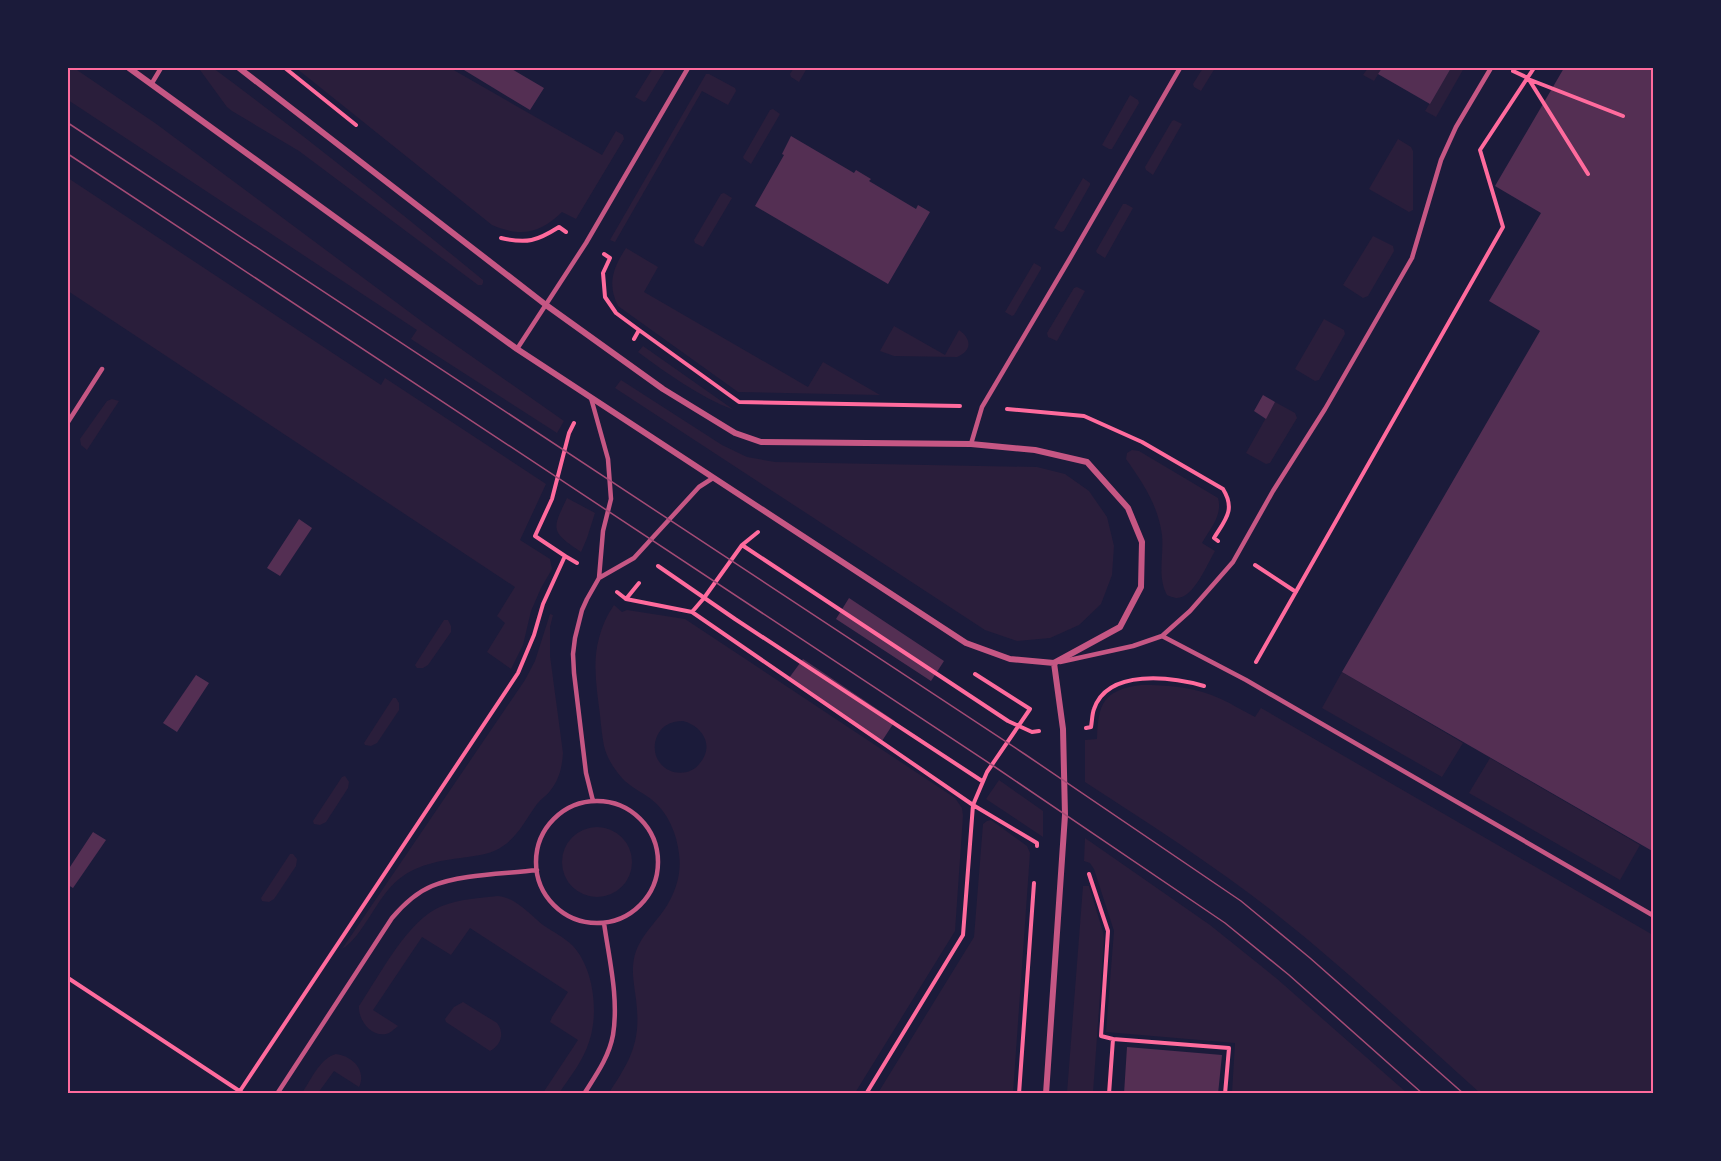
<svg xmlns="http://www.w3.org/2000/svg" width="1721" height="1161" viewBox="0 0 1721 1161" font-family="'PT Sans Narrow',sans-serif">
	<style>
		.green { fill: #2a1e3b; fill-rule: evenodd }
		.building { fill: #542f53 }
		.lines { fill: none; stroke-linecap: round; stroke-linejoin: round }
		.path { stroke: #ff6b9d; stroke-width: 4 }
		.service { stroke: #c65784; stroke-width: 4.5 }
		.minor { stroke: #c65784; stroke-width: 6 }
		.tram { stroke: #a44b75; stroke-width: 1.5 }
		.neatline { fill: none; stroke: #ff6b9d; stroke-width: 2 }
	</style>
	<rect width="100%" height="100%" fill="#1b1b3a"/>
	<path class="green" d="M68,68H74L155,123L424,323L564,421L557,433L411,339L417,330L68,100Z
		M199,68H213C305,136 394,207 483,280V283L482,285H478L299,151L232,111L227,107L200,70Z
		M296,68H450L602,155L616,131L623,135L624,139L576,219L562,212C540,234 520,237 492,225Z
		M653,68H666L646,101L644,102L635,97Z
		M794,68H807L799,82L791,77L790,74Z
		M1203,68H1215L1201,91L1194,87L1193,84Z
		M1368,68H1382L1374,81L1363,75Z
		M1451,68H1464L1436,117L1425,111Z
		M706,74H709L735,88L736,91L728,105L702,91L615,242L610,240Z
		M1130,95L1138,100L1139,103L1112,149H1109L1102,145Z
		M773,109L780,114L751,164L744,159L743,157L770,110Z
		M1174,120L1182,124L1153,175L1146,170L1145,167L1172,121Z
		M1398,139L1411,147L1413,151V210L1409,212L1369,189Z
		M68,178L381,385L385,378L546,484L520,540L550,559L552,569L541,588L531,611L523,645L511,669L487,652L505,623L497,616L515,587L68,291Z
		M1083,178L1090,183V185L1064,231L1061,232L1054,228Z
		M724,193L732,198L703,247L695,243L694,240L721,194Z
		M1123,204H1126L1133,208L1105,258L1097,253L1096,251Z
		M1373,236L1393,246L1394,251L1368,296L1363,298L1343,285Z
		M626,248L658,267L644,292L808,387L823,362L880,395L738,392L618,306C607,284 613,268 626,248Z
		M1034,263L1041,267V269L1014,315L1012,316L1005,312Z
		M1077,287L1085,291L1057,341L1048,337L1047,333L1074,288Z
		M1324,319L1344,330L1345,334L1319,380L1315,381L1295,369Z
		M894,326L945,355L959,330C972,339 972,351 957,357L894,356L880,351Z
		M643,346L734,410C698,396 668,374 638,352Z
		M621,380L722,445L747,457L775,462L1037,467L1065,474L1089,491L1107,517L1114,546L1112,575L1101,604L1079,625L1050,638L1017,641L985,630L615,388Z
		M112,399L119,401L87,450L81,445L80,439L107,401Z
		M1275,402L1295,413L1297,418L1270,463L1266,464L1246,453Z
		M1132,450L1139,451L1218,498C1223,515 1210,529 1202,543L1215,551C1207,564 1194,598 1177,598C1175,598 1169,596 1167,595C1157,576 1164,556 1162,535C1158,505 1143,483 1126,459L1127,453Z
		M567,498L595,513L587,538L581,552C550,531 552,530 567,498Z
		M614,605L622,612L627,610L685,619L955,798L962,808L963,816L955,931L855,1093H609C627,1065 640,1046 637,1010C636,990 629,971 636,951C642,935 654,924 664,910C675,894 682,874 679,854C677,834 668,812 651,799C642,792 630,787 622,778C614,769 607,758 604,746C602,736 601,725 600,715C597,690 592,663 599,638C602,626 607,615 614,605ZM683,721C702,726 715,745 700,763C691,776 670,776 660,763C651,752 654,734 665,726C671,722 677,721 683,721Z
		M550,614L553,615L550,627V656L563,753C562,768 559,780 550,791C546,796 541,799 537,804C526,819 519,835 503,846C492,854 480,855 468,857C444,860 419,863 399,879C377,896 363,937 342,949L525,680L535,661Z
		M444,620H448L451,626V632L428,665L423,668H417L415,665Z
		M1342,672L1463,743L1442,777L1322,708Z
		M1141,685C1168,685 1196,687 1221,699C1232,704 1243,711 1255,717L1261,708L1653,935V1093H1480C1413,1033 1347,970 1276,914C1215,866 1150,824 1085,782V740L1097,739C1098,704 1103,690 1141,685Z
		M393,698H396L399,703V710L377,743L371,746L365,745L364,743Z
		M1490,758L1640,845L1620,880L1469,793Z
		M345,776L349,782L348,788L326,822L320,825L314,824L313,821L342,777Z
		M999,780L1043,811V837L986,799Z
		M991,820L1027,846L1030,853L1013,1093H878L974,937L983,824L987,821Z
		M562 862a35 35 0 1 1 70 0a35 35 0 1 1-70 0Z
		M1085,838L1210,925L1276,978L1407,1093H1232L1235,1043L1106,1032L1114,931L1094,869L1090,863L1084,861Z
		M290,854H293L297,859L296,866L274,899L269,902L262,901L261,898Z
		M1083,886H1089L1103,932L1104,939L1093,1093H1067Z
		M498,896C517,898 529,914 543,925C553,932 564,937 573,946C594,969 599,1013 589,1042C583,1061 570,1077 559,1093H543L578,1040L550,1022L552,1017L568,992L470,928L451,955L422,937L373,1010L398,1026C394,1029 391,1033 386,1034C370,1037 358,1019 359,1006C380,975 408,919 442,906C460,899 479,898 498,896Z
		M463,1002L497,1023C505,1033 501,1045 490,1051L446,1022L445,1019L454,1007Z
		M336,1054C352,1056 367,1070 359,1087L334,1071L318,1093H302C311,1080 320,1058 336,1054Z"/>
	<path class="building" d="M466,68H510L544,88L530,110L464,70Z
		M1382,68H1451L1430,104L1378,74Z
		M1564,68H1654V852L1342,672L1540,331L1489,301L1541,213L1495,186Z
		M791,136L854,173L856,170L871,179L869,181L916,209L918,205L930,212L888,284L755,206L784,155L782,154Z
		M1263,395L1275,402L1266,419L1254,411Z
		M299,519L312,528L280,576L267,568Z
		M849,598L944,661L931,681L836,619Z
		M803,659L895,721L882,741L789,678Z
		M196,675L209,683L177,732L163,723Z
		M93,832L106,840L73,888L68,885V870Z
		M1127,1047L1222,1055L1218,1094H1124Z"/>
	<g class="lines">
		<path class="path" d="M285,68L356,125
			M1513,71L1528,78L1588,174
			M1528,79L1623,116
			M501,238C527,244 537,241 559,227L566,232
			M604,254L610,258L603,273L605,297L616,313L639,330L634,339
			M639,330L739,402L960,406
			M1007,409L1084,416L1142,442L1223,489C1236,510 1225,520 1214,538L1218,541
			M742,545L1008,721L1032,732L1039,731
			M565,556L535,536L552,499L569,433L574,423
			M1255,565L1296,592
			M658,566L735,619L982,781
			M617,592L626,599L639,583
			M626,599L692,612L973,805L1037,843V846
			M692,612L704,598L742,545L758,532
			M1256,662L1503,227L1480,150L1534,68
			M1086,728L1091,727C1092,722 1092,714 1094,709C1108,668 1172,677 1204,686
			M1089,874L1108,931L1101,1036L1113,1039L1109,1094
			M68,978L244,1094
			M1113,1039L1229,1048L1225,1094
			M240,1091L518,673L534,635L543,604L565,556L577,563
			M866,1094L963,935L973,805L987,772L1030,709L975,674
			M1019,1094L1034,883"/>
		<path class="service" d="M152,83L161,68
			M517,349L586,243L688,68
			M591,398L608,459L611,499L603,531L599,578L587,599L582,610L575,638L573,654L574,673L586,773L593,801
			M68,422L102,369
			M971,444L982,407L1069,260L1180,68
			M599,578L634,558L699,487L713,478
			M1162,636L1246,680L1654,916
			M1060,662L1133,646L1162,636L1190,611L1233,562L1273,491L1325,409L1412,258L1441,160L1456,127L1491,68
			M536 862a61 61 0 1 1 122 0a61 61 0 1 1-122 0Z
			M277,1094L392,918C403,905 415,893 432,886C460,874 505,874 537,870
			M584,1094C596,1075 609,1057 613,1035C619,998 609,959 604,923"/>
		<path class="minor" d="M129,68L517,349L966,643L1010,659L1054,663L1120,627L1141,587L1142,542L1128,508L1087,462L1035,450L971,444L761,442L735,433L663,389L546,305L239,68
			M1046,1094L1065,815L1063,729L1054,663"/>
		<path class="tram" d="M68,123L1026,755L1241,901L1310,958L1464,1094
			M68,154L992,765L1225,923L1289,975L1423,1094"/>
	</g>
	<rect width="1721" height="1161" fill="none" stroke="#1b1b3a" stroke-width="138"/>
	<rect x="69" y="69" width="1583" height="1023" class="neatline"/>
</svg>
